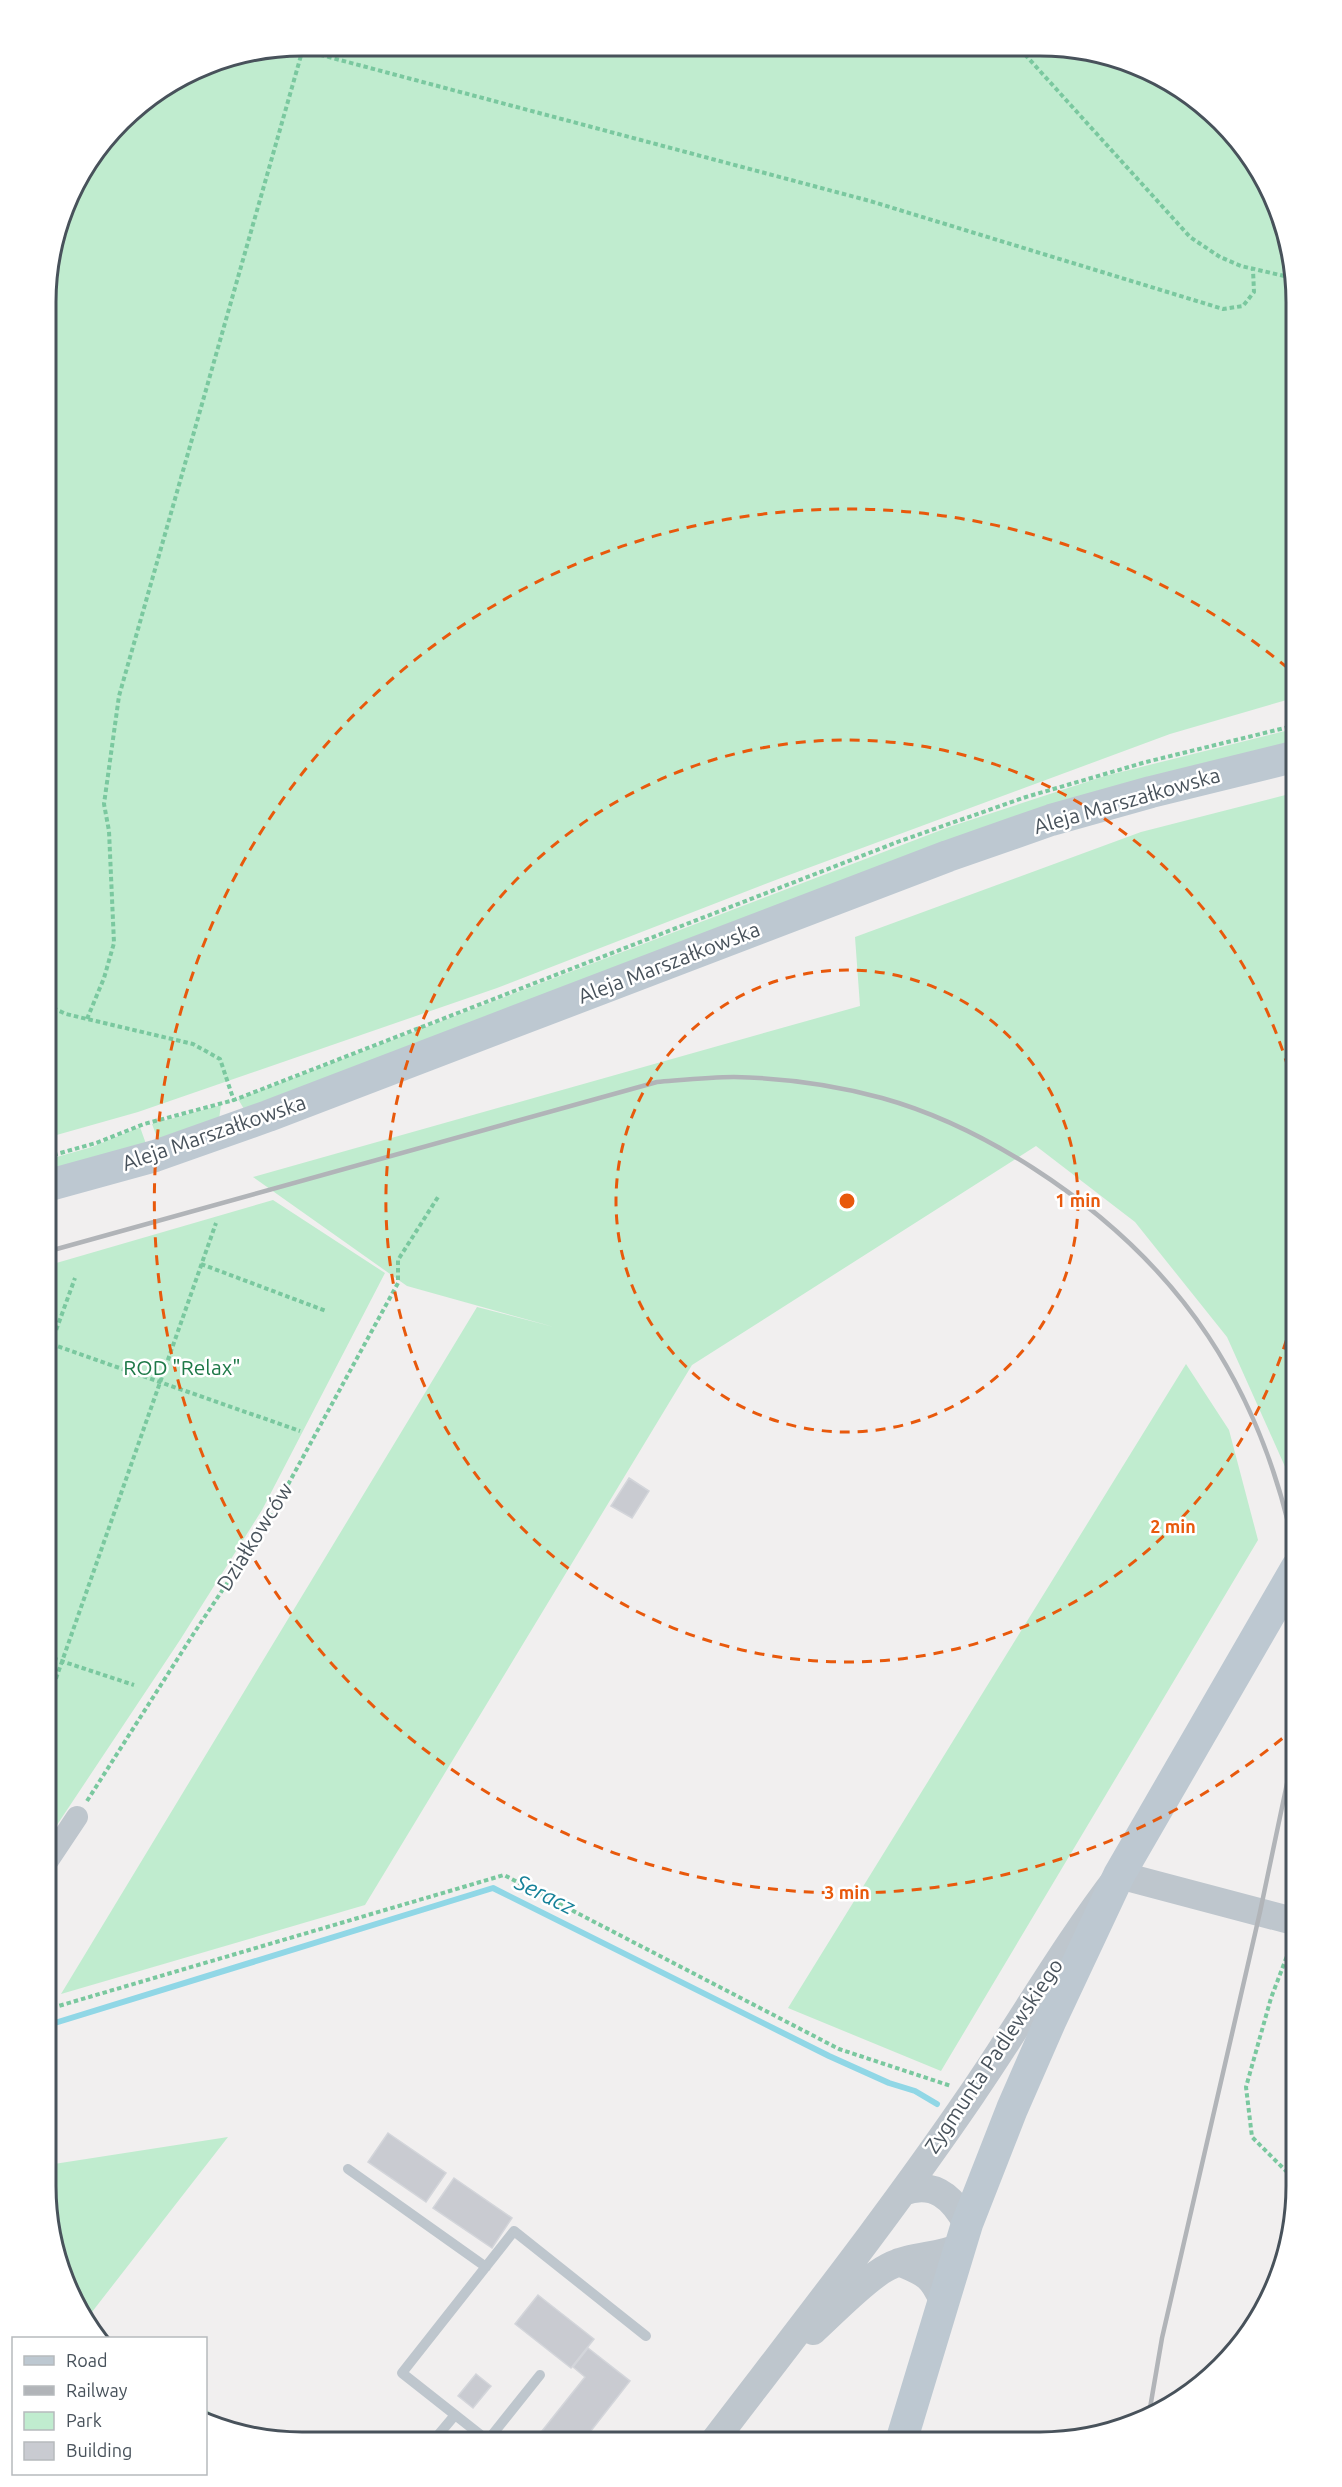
<svg xmlns="http://www.w3.org/2000/svg" width="1342" height="2487" viewBox="0 0 1342 2487" font-family="Ubuntu,sans-serif">
	<style>
		.green { fill: #c0eccf }
		.lines { fill: none; stroke-linecap: round; stroke-linejoin: round }
		.stream { stroke: #90d7e6; stroke-width: 6 }
		.building { fill: #c9cbd1; stroke: #d3d5da; stroke-width: 1.5 }
		.path { stroke: #7ac89f; stroke-width: 4; stroke-dasharray: 4.5 3; stroke-linecap: butt }
		.service { stroke: #bec6cd; stroke-width: 10 }
		.minor { stroke: #bec6cd; stroke-width: 22 }
		.tertiary { stroke: #bec6cd; stroke-width: 28 }
		.secondary { stroke: #bdc8d1; stroke-width: 32 }
		.rail { stroke: #b1b4b8; stroke-width: 4.5 }
		.ring { fill: none; stroke: #e8590c; stroke-width: 3; stroke-dasharray: 10 8 }
		.labels { text-anchor: middle; stroke-width: 5; stroke-linejoin: round; paint-order: stroke }
		.street-label { font-size: 21px; fill: #48525b; stroke: #fff }
		.park-label { font-size: 21px; fill: #1d7847; stroke: #fff }
		.water-label { font-size: 22px; font-style: italic; fill: #168199; stroke: #fff }
		.rim { fill: none; stroke: #48525b; stroke-width: 3 }
		.centre { fill: #e8590c; stroke: #fff; stroke-width: 3 }
		.ring-label { font-size: 18px; text-anchor: middle; font-weight: bold; fill: #e8590c; stroke: #fff; stroke-width: 5; stroke-linejoin: round; paint-order: stroke }
	</style>
	<rect width="100%" height="100%" fill="#f1efef"/>
	<path class="green" d="M302,45L1090,50L1154,71L1209,108L1254,159L1283,219L1297,302V697L1170,734L781,878L497,988L138,1112L46,1138L47,269L72,188L132,109L204,64Z
		M1297,728V743L244,1109L238,1099L949,827L1105,776Z
		M1297,792L1295,1489L1227,1337L1135,1222L1036,1146L692,1365L365,1905L61,1994L477,1307L554,1327L407,1286L253,1177L860,1006L855,937L1141,832Z
		M221,1105L219,1119L158,1140L152,1124Z
		M140,1127L146,1144L46,1176V1160L92,1147Z
		M273,1200L385,1273L262,1510L180,1640L45,1843L46,1266Z
		M1186,1364L1229,1430L1258,1540L941,2071L788,2008Z
		M228,2137L85,2321L59,2268L45,2185V2175L54,2164Z
		M206,2409L233,2430L206,2423Z"/>
	<g class="lines">
		<path class="stream" d="M45,2026L493,1888L829,2056L889,2083L915,2091L937,2104"/>
	</g>
	<path class="building" d="M629,1478L649,1491L632,1518L611,1506Z
		M388,2133L446,2173L426,2202L368,2162Z
		M454,2178L512,2218L492,2248L433,2208Z
		M538,2295L594,2339L571,2368L515,2324Z
		M588,2348L630,2381L583,2441H534L585,2377L573,2367Z
		M476,2374L491,2386L473,2408L458,2396Z"/>
	<g class="lines">
		<path class="path" d="M291,47L870,201L1223,309L1243,306L1254,292L1253,270
			M1020,49L1190,237L1220,257L1241,266L1293,278
			M46,1005L66,1014L193,1044L220,1059L234,1101
			M87,1019L104,978L114,943L109,831L104,804L119,696L304,45
			M46,1157L96,1143L144,1124L234,1100L900,841L1026,797L1146,762L1297,725
			M201,1264L326,1311
			M51,1344L300,1431
			M46,1358L75,1278
			M46,1656L134,1685
			M46,1707L216,1223
			M87,1801L194,1633L267,1523L398,1283V1260L438,1197
			M1292,1943L1271,1998L1246,2087L1252,2137L1296,2181
			M45,2010L504,1875L839,2049L951,2086"/>
		<path class="service" d="M348,2169L486,2267
			M434,2440L455,2415
			M487,2440L402,2373L514,2231L646,2336
			M488,2440L540,2375"/>
		<path class="minor" d="M45,1865L77,1817"/>
		<path class="tertiary" d="M903,2192C934,2180 953,2198 967,2224
			M899,2262C925,2273 932,2275 943,2301
			M813,2331C832,2314 866,2278 888,2267C911,2255 937,2257 960,2247
			M714,2441C801,2327 891,2213 972,2094C1022,2021 1065,1945 1119,1875L1297,1922"/>
		<path class="secondary" d="M46,1186L155,1156L268,1116L948,856L1051,820L1151,792L1297,756
			M901,2442L967,2224L1012,2109L1050,2022L1119,1875L1297,1567"/>
		<path class="rail" d="M46,1252L657,1082C682,1080 709,1077 734,1077C783,1078 835,1085 882,1098C936,1113 986,1138 1033,1168C1182,1264 1263,1389 1297,1562
			M1149,2414L1162,2338L1260,1912L1297,1736"/>
	</g>
	<g class="ring">
		<circle cx="847" cy="1201" r="231"/>
		<path d="M1296 1305A461 461 0 1 1 1296 1097"/>
		<path d="M1296 1727A692 692 0 1 1 1296 675"/>
	</g>
	<g class="labels">
		<g class="street-label">
			<text transform="translate(1127 801) rotate(-16)" y="7">Aleja Marszałkowska</text>
			<text transform="translate(669 963) rotate(-21)" y="7">Aleja Marszałkowska</text>
			<text transform="translate(214 1133) rotate(-19)" y="7">Aleja Marszałkowska</text>
			<text transform="translate(255 1537) rotate(-58)" y="7">Działkowców</text>
			<text transform="translate(994 2056) rotate(-56)" y="7">Zygmunta Padlewskiego</text>
		</g>
		<g class="park-label">
			<text x="182" y="1375">ROD "Relax"</text>
		</g>
		<g class="water-label">
			<text transform="translate(545 1894) rotate(26)" y="8">Seracz</text>
		</g>
	</g>
	<path d="M0 0H1342V2487H0ZM302 56H1040A246 246 0 0 1 1286 302V2186A246 246 0 0 1 1040 2432H302A246 246 0 0 1 56 2186V302A246 246 0 0 1 302 56Z" fill="#fff" fill-rule="evenodd"/>
	<path class="rim" d="M302 56H1040A246 246 0 0 1 1286 302V2186A246 246 0 0 1 1040 2432H302A246 246 0 0 1 56 2186V302A246 246 0 0 1 302 56Z"/>
	<circle cx="847" cy="1201" r="9" class="centre"/>
	<g class="ring-label">
		<text x="1078" y="1207">1 min</text>
		<text x="1173" y="1533">2 min</text>
		<text x="847" y="1899">3 min</text>
	</g>
	<rect x="12" y="2337" width="195" height="138" fill="#ffffff" stroke="#b6babd" stroke-width="1.5"/>
	<rect x="24" y="2356" width="30" height="9" fill="#bdc8d1" stroke="#b6babd" stroke-width="1.5"/>
	<text x="66" y="2367" font-size="18" fill="#48525b">Road</text>
	<rect x="24" y="2386" width="30" height="9" fill="#b1b4b8" stroke="#b6babd" stroke-width="1.5"/>
	<text x="66" y="2397" font-size="18" fill="#48525b">Railway</text>
	<rect x="24" y="2412" width="30" height="18" fill="#c0eccf" stroke="#b6babd" stroke-width="1.5"/>
	<text x="66" y="2427" font-size="18" fill="#48525b">Park</text>
	<rect x="24" y="2442" width="30" height="18" fill="#c9cbd1" stroke="#b6babd" stroke-width="1.5"/>
	<text x="66" y="2457" font-size="18" fill="#48525b">Building</text>
</svg>
